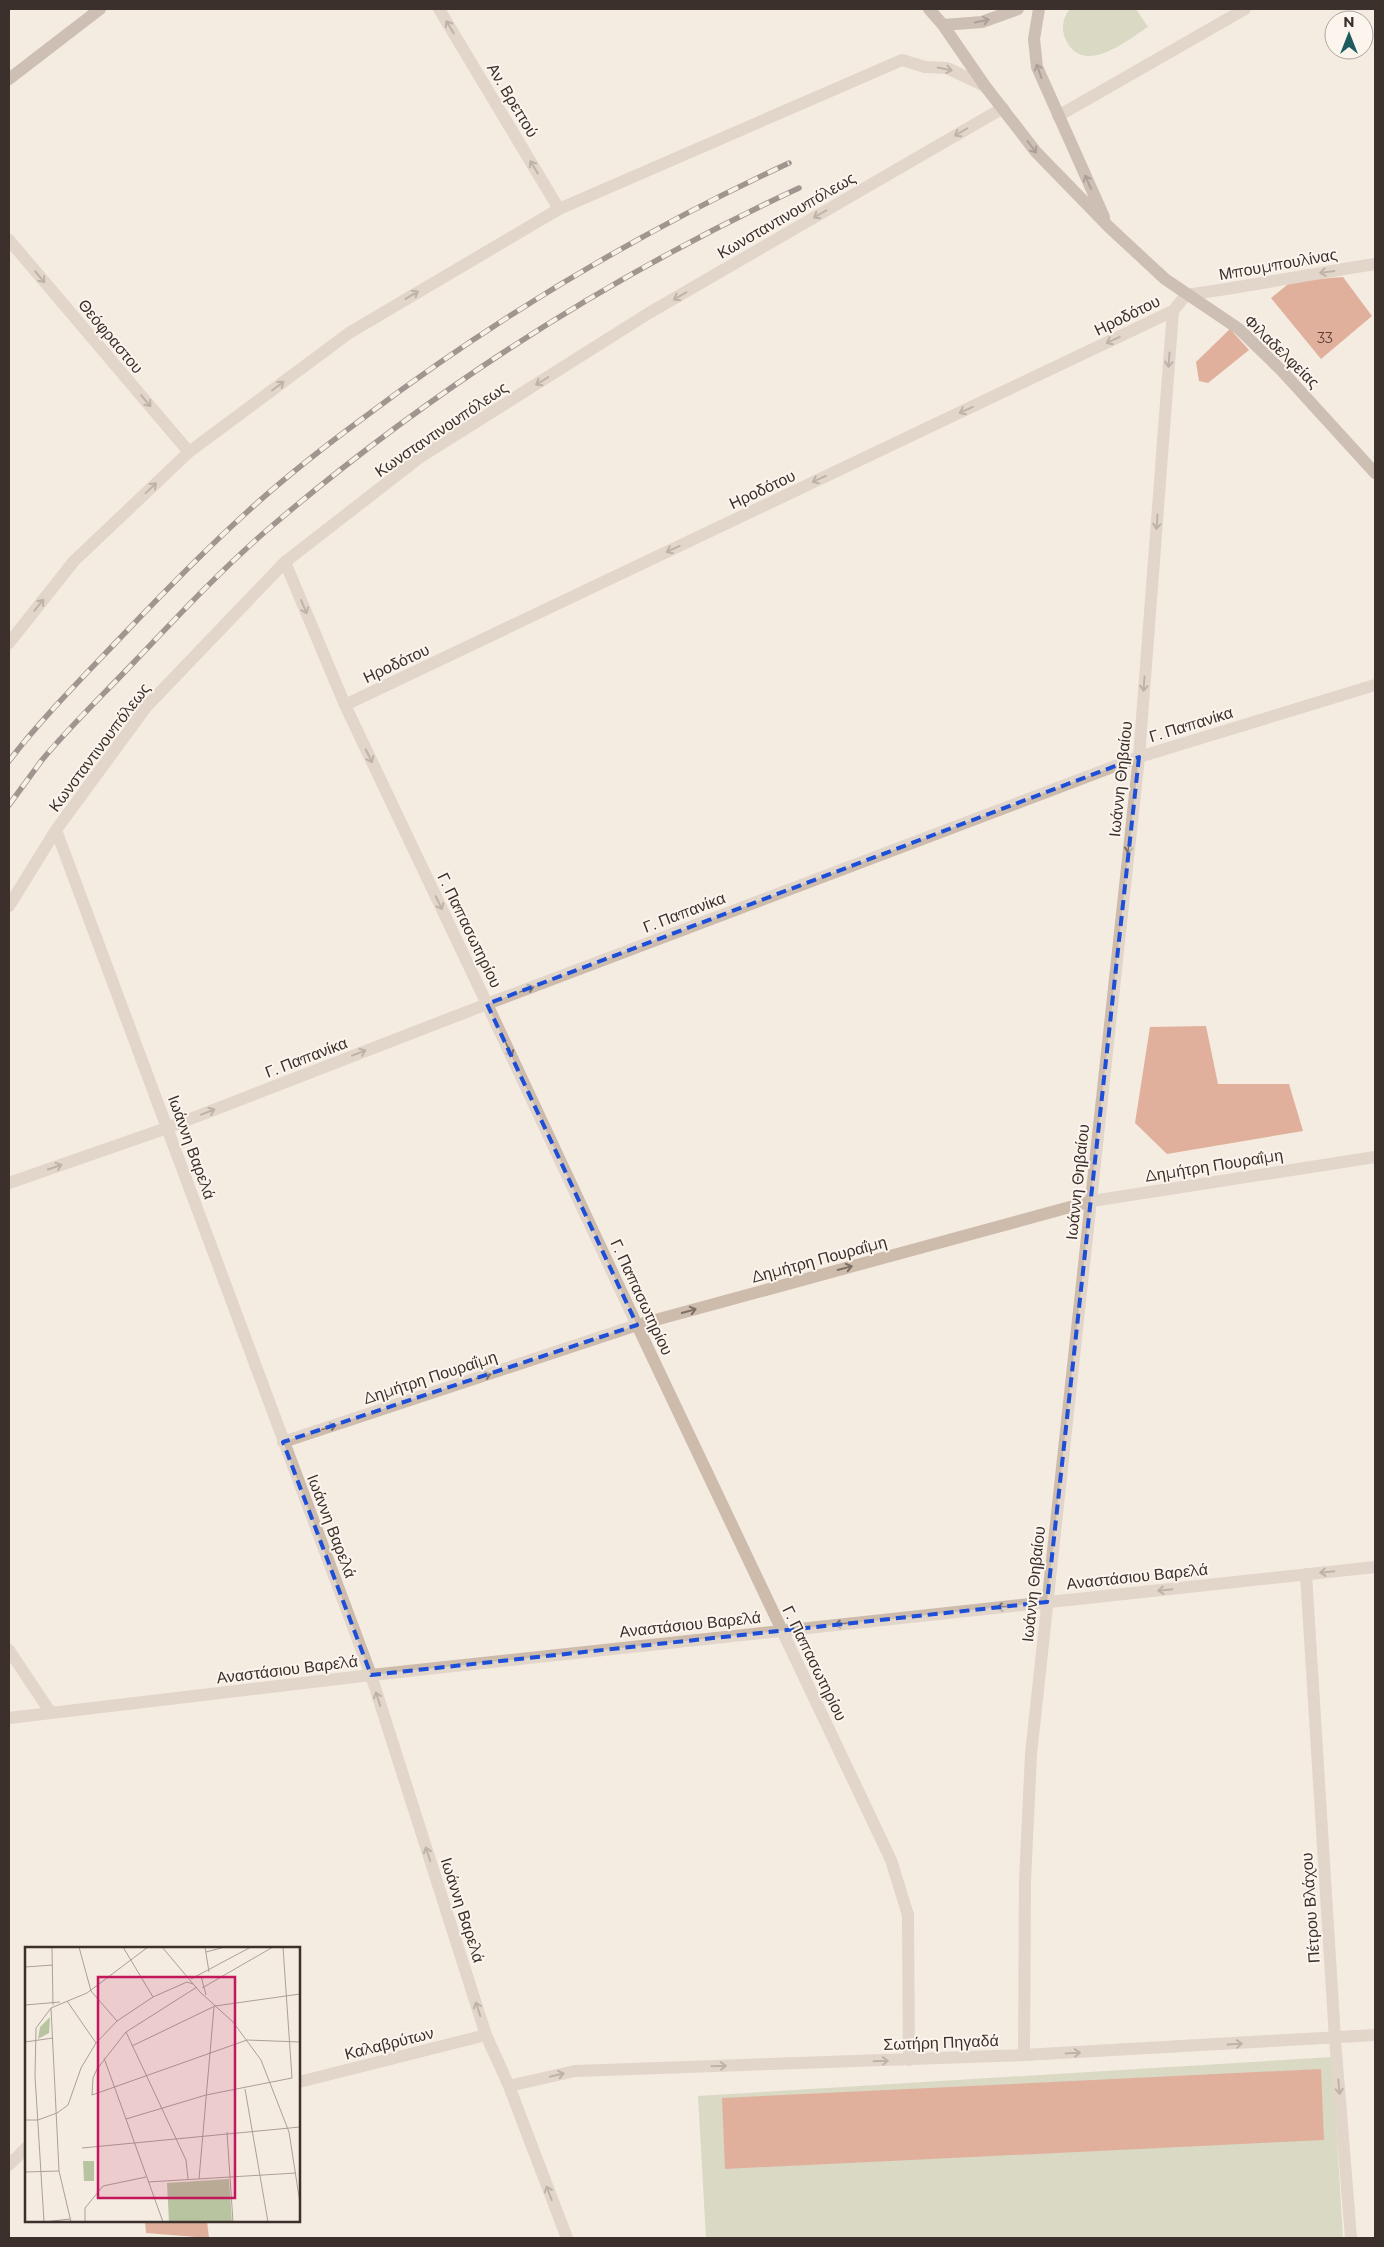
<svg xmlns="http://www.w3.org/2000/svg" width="1384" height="2247" viewBox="0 0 1384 2247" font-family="Montserrat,sans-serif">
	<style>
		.green { fill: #b8c4a0 }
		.building { fill: #c8694b }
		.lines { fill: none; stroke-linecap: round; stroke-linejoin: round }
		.lane { stroke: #cdbbac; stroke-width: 12 }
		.street { stroke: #cdbbac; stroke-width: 12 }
		.secondary { stroke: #a18a7d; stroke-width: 12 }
		.rail-casing { stroke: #3b302b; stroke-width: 5.5 }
		.rail { stroke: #fbf5ee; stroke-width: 4; stroke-dasharray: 11; stroke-linecap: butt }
		.oneway { stroke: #544640 }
		.oneway2 { stroke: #7d6f65 }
		.marked { fill: none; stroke: #1d4ed8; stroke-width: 4; stroke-dasharray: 10 6; stroke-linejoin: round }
		.labels { text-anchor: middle; stroke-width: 4; stroke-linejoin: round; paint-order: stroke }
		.number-label { font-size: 14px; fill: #5e3e33 }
		.street-label { font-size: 16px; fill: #3b302b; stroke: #fbf5ee }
		.inset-road { fill: none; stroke: #aaa098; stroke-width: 1 }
		.view { fill: #c2185b; fill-opacity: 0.15; stroke: #c2185b; stroke-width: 2.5 }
		.inset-edge { fill: none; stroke: #3b302b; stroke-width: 2.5 }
	</style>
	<rect width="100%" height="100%" fill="#f4ebe1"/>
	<path class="green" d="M1070,9H1136L1148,27C1126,41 1082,78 1065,38C1061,28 1063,17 1070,9Z
		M1332,2057L1343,2238H706L698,2096Z"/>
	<path class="building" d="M1343,277L1372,316L1321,359L1271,298L1292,281Z
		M1230,329L1249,350L1208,383L1199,381L1196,362Z
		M1206,1026L1218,1084H1289L1303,1131L1167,1154L1135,1123L1150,1027Z
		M1321,2069L1324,2140L725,2169L722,2098Z
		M145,2221H207L209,2238L146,2233Z"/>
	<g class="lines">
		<path class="lane" d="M9,1650L51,1713"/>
		<path class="street" d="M439,9L559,209
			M1058,116L1245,9
			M9,240L189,452
			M285,562L345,705L487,1004L637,1325L891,1860L908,1915L909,2060
			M9,643L74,561L189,452L349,333L559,209L902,60L925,67L947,68L985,86
			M345,705L1173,311L1186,295C1250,286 1312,274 1375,264
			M56,830L371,1675L486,2035L509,2086L567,2238
			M9,906L56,830L147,706L285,562L419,458L649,313L1003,108
			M9,1183L167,1128L487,1004L1139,757L1375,685
			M283,1442L637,1325L1092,1201L1375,1157
			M1306,1574L1335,2039L1351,2238
			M9,1718L371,1675L1375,1567
			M1024,2055L1025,1881L1031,1754L1139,757L1173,311
			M299,2082L486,2035
			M509,2086L575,2071L1024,2055L1375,2035
			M9,2165L26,2148"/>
		<path class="secondary" d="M929,9L943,25L985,86L1036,152L1109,227L1165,279L1239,329L1282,371L1375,473
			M1039,9L1034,39L1037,67L1104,217
			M943,25L982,22L1018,9
			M9,79L100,9"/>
		<defs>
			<path id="rail" d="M9,761C43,717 84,676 122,636C162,594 203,552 246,513C284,478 325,446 366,416C497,317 640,232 789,163
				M9,805C20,790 31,775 42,760C71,725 105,693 136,660C178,616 220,571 266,531C428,392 606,278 799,188"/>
		</defs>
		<use href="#rail" class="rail-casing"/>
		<use href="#rail" class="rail"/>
	</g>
	<defs><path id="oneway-shaft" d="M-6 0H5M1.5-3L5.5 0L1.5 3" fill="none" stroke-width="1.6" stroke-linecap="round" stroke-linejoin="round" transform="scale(1.25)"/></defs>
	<g class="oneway">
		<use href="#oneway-shaft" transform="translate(982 21) rotate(-12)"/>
		<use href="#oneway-shaft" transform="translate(1039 71) rotate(-109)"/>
		<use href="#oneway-shaft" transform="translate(1032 147) rotate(53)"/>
		<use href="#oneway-shaft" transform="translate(1088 182) rotate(-114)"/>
	</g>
	<g class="oneway2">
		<use href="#oneway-shaft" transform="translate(450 27) rotate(-121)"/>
		<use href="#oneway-shaft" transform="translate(945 69) rotate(11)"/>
		<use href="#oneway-shaft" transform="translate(961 132) rotate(150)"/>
		<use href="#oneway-shaft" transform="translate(534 167) rotate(-121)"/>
		<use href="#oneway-shaft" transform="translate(820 214) rotate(150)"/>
		<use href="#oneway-shaft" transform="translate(1327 272) rotate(172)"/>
		<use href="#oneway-shaft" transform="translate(40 277) rotate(50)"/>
		<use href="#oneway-shaft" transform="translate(412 295) rotate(-31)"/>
		<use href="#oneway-shaft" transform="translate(680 296) rotate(150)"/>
		<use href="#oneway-shaft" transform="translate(1113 340) rotate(155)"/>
		<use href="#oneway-shaft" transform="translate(1169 360) rotate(94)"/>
		<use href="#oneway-shaft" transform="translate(542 381) rotate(148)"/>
		<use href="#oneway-shaft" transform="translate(278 386) rotate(-37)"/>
		<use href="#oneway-shaft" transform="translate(146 401) rotate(50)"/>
		<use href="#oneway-shaft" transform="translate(966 410) rotate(155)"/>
		<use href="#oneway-shaft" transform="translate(819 479) rotate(155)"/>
		<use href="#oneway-shaft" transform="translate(151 488) rotate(-43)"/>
		<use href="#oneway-shaft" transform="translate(1157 522) rotate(94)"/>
		<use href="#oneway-shaft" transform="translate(673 549) rotate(155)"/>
		<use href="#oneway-shaft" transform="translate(39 605) rotate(-51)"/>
		<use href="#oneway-shaft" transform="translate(304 607) rotate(67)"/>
		<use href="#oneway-shaft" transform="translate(1144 684) rotate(94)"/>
		<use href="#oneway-shaft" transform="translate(369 756) rotate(64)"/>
		<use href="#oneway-shaft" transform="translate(1129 846) rotate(96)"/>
		<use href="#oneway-shaft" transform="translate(439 903) rotate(64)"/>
		<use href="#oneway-shaft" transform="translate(527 989) rotate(-21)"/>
		<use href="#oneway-shaft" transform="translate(509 1050) rotate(65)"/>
		<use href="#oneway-shaft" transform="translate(359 1053) rotate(-21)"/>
		<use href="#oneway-shaft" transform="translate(208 1112) rotate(-21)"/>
		<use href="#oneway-shaft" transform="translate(55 1167) rotate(-19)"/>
		<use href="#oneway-shaft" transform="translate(845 1268) rotate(-15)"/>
		<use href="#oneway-shaft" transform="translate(689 1311) rotate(-15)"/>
		<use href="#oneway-shaft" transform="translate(484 1376) rotate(-18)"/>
		<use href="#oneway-shaft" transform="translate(329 1427) rotate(-18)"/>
		<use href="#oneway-shaft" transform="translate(1327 1572) rotate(174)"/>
		<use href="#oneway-shaft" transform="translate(1165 1590) rotate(174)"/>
		<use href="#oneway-shaft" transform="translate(1004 1607) rotate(174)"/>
		<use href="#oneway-shaft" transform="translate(842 1624) rotate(174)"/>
		<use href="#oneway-shaft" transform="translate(378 1699) rotate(-108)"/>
		<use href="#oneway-shaft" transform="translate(428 1854) rotate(-108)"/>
		<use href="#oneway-shaft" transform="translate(478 2009) rotate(-108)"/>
		<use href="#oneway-shaft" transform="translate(1235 2044) rotate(-3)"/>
		<use href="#oneway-shaft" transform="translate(1073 2053) rotate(-3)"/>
		<use href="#oneway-shaft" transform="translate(881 2061) rotate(-2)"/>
		<use href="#oneway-shaft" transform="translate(719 2066) rotate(-2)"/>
		<use href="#oneway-shaft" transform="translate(557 2075) rotate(-13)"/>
		<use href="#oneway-shaft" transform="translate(1339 2087) rotate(85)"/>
		<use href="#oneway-shaft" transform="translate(549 2193) rotate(-111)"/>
	</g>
	<path d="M0 0H1384V2247H0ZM1139,757L1047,1602L371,1675L283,1442L637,1325L487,1004Z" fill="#f4ebe1" fill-opacity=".55" fill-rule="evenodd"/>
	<path class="marked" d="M1139,757L1047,1602L371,1675L283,1442L637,1325L487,1004Z"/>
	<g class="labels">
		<g class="number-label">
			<text x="1325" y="343">33</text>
		</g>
		<g class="street-label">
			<text transform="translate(513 100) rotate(59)" y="6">Αν. Βρεττού</text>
			<text transform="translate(786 215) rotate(-30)" y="6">Κωνσταντινουπόλεως</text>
			<text transform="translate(1278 264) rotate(-10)" y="6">Μπουμπουλίνας</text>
			<text transform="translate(1127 315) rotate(-26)" y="6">Ηροδότου</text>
			<text transform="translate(111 336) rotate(50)" y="6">Θεόφραστου</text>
			<text transform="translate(1282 351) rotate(44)" y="6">Φιλαδελφείας</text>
			<text transform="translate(441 429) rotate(-34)" y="6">Κωνσταντινουπόλεως</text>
			<text transform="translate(762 489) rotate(-25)" y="6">Ηροδότου</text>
			<text transform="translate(396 663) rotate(-25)" y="6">Ηροδότου</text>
			<text transform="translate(1191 724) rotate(-17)" y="6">Γ. Παπανίκα</text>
			<text transform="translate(99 747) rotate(-53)" y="6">Κωνσταντινουπόλεως</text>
			<text transform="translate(1120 779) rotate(-84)" y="6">Ιωάννη Θηβαίου</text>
			<text transform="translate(684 912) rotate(-21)" y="6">Γ. Παπανίκα</text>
			<text transform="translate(470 930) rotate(64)" y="6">Γ. Παπασωτηρίου</text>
			<text transform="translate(306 1057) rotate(-21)" y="6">Γ. Παπανίκα</text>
			<text transform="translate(192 1147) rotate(70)" y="6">Ιωάννη Βαρελά</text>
			<text transform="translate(1214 1165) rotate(-9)" y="6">Δημήτρη Πουραΐμη</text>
			<text transform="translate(1077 1182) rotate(-84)" y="6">Ιωάννη Θηβαίου</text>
			<text transform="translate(819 1259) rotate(-15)" y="6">Δημήτρη Πουραΐμη</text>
			<text transform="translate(642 1297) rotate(65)" y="6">Γ. Παπασωτηρίου</text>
			<text transform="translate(430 1377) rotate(-18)" y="6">Δημήτρη Πουραΐμη</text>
			<text transform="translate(332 1526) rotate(69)" y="6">Ιωάννη Βαρελά</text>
			<text transform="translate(1137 1576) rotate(-6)" y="6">Αναστάσιου Βαρελά</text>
			<text transform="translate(1033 1584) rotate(-84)" y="6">Ιωάννη Θηβαίου</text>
			<text transform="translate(690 1624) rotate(-6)" y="6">Αναστάσιου Βαρελά</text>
			<text transform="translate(815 1663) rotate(64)" y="6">Γ. Παπασωτηρίου</text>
			<text transform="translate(287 1669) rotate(-7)" y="6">Αναστάσιου Βαρελά</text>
			<text transform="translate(1310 1908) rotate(-94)" y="6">Πέτρου Βλάχου</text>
			<text transform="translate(463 1910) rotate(72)" y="6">Ιωάννη Βαρελά</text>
			<text transform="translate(941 2042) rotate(-2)" y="6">Σωτήρη Πηγαδά</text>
			<text transform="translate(389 2043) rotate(-14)" y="6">Καλαβρύτων</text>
		</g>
	</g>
	<g transform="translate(25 1947)">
		<rect width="275" height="275" fill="#f4ebe1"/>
		<path d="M25,70L24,86L13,92L15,80ZM58,214H69V234H59ZM204,232L207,275H144L142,236Z" fill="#b8c4a0"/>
		<path class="inset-road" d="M27,0L28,58M54,0L66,44L92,74M98,0L128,50M137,0L175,45L208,75L236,113L264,185L275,256M180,0L184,25M258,0L267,131M181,5L200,0M0,20L28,18M176,29L181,48M166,32L226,0M172,40L101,85L72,122L68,131L67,148L222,93L275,95M177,41L248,0M42,54L71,96M0,58L35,55M26,61L34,224L46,275M101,85L161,213L163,232M0,95L28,91M107,99L190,59L275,47M79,111L138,275M220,142L243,275M101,172L181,148L267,131M0,173H13L32,166L43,158L56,121L71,96L92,74L128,50L162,35L168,37M202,185L208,275M57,201L275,180M0,225L34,224M174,232L189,60M123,235L271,226M19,275L45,272M19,275L10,129L11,81L26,61L62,46L123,0M60,275V261L78,239L121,230"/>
		<path class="view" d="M73,30H210V251H73Z"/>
		<rect width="275" height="275" class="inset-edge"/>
	</g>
	<rect width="1384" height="2247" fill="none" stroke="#3b302b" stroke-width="20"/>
	<g transform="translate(1349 35)"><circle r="24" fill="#fbf5ee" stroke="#aea6a0"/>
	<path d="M0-4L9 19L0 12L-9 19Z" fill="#1f5a5e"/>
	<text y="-8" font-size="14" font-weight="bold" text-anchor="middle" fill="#3b302b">N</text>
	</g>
</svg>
